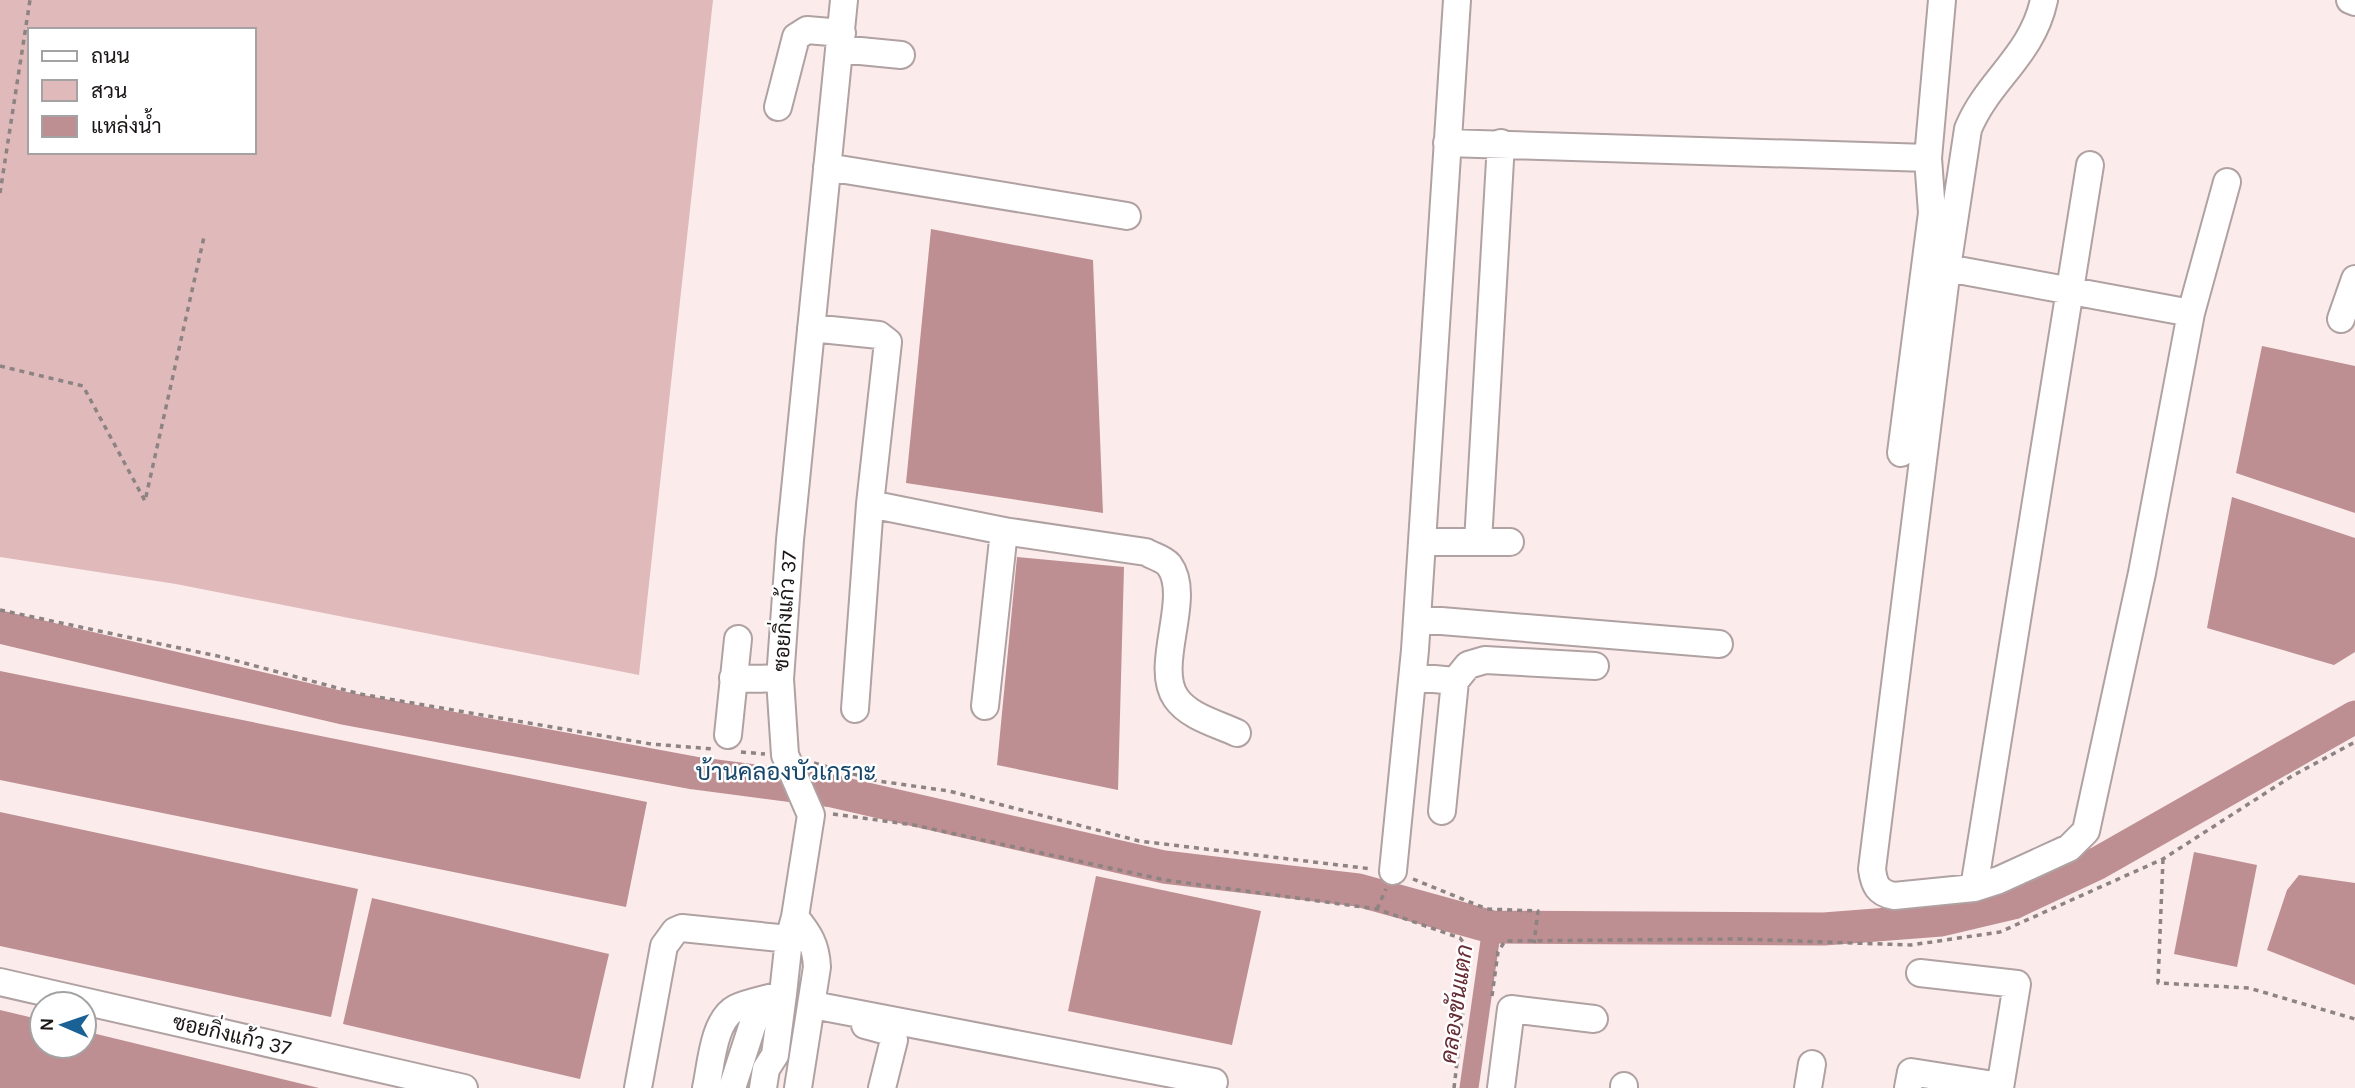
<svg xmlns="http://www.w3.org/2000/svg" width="2355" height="1088" viewBox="0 0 2355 1088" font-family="Karla,Sarabun,sans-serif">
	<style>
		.green { fill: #e0b9bb; fill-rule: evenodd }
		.water { fill: #bd8f92 }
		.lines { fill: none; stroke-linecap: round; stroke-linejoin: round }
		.canal { stroke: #bd8f92; stroke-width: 19 }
		.river { stroke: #bd8f92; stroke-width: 33 }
		.minor-casing { stroke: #b0a1a2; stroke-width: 30 }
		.path { stroke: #8d8383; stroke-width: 3.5; stroke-dasharray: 5 5; stroke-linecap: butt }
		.minor { stroke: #fff; stroke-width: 26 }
		.labels { text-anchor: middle; stroke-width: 5; stroke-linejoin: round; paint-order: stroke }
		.street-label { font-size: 21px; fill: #1c1717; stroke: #fff }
		.water-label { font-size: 23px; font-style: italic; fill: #662b33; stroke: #fff }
		.quarter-label { font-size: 24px; fill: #15466a; stroke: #fff }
	</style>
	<rect width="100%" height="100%" fill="#fbebeb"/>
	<path class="green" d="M0,0H713L639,675L176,584L0,557ZM30,30H254V152H30Z"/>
	<path class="water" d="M931,229L1093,260L1103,513L906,483Z
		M2262,346L2355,366V513L2236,473Z
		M2232,497L2355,538V652L2334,665L2207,628Z
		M1017,557L1124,567L1118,790L997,765Z
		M0,671L647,802L626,907L0,780Z
		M0,812L358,889L331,1017L0,946Z
		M2194,852L2257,865L2237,967L2174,954Z
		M2299,875L2355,883V985L2267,950L2287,890Z
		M1096,876L1261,911L1232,1045L1068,1011Z
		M372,898L609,954L580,1079L343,1024Z
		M0,1010L42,1020V1046H84V1031L319,1088H0Z"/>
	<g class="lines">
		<path class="canal" d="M1469,1088L1492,927"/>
		<path class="river" d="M0,627L343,708L694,773L832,791L1164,867L1358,890L1492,927L1824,929L1941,920L2013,903L2098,863L2355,717"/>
		<defs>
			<path id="minor" d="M2044,0C2032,56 1988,80 1968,129L1947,268L1872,869C1874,885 1878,893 1894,896L1974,888L1999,880L2069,848L2086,831L2142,573L2191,313L2227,182
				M2350,0L2355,2
				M840,49L901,55
				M778,107L796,37L807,30L842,33
				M1447,143L1928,158
				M827,167L1127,216
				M1947,268L2191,313
				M2341,319L2355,279
				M811,328L879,335L888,342L870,504L855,709
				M1901,453L1932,213L1928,158L1942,0
				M870,504L1004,531L1146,552C1152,556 1163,558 1169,565C1193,597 1153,665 1176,698C1189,717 1218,724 1237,733
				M1422,542H1510
				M1478,542L1501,143
				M1417,619L1719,644
				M1413,677L1455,681L1468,665L1485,660L1595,666
				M733,678L780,679
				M985,706L1004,531
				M728,735L738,639
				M1442,811L1455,681
				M1393,871L1415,650L1457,0
				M1974,888L2090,165
				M795,917C809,934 816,945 817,967L798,1088
				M1920,973L2017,984L2000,1088
				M0,982L464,1088
				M813,1005L1214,1082
				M865,1025L887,1031L894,1040L882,1088
				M638,1088L664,946L675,931L682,928L789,939L795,917L811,815L785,755L780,679L790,540L844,0
				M706,1088C711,1066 713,1020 736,1008C749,1002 768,999 783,994L789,939
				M732,1088L760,1002
				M763,1088L766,1069L775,1055L783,994
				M1501,1088L1511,1009L1594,1019
				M1624,1088V1086
				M1808,1088L1812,1064
				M1908,1088L1911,1072L2000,1086"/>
		</defs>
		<use href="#minor" class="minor-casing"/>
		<path class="path" d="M0,193L30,0
			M0,366L83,386L145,501L204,237
			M0,610L222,657L360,694L651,744L713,749
			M741,752L765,754
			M814,763L878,781L949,791L1139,841L1372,869
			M833,814L914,825L1165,880L1377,909L1460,938L1470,951L1454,1088
			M2163,859L2158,983L2249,988L2355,1019
			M1413,879L1487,909L1538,911L1534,943
			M1377,909L1386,889
			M1492,996L1498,952L1505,941L1739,939L1911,945L2000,932L2163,859L2292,776L2355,742"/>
		<use href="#minor" class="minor"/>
	</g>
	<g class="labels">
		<g class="street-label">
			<text transform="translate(785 611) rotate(-86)" y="7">ซอยกิ่งแก้ว 37</text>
			<text transform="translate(232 1035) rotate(13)" y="7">ซอยกิ่งแก้ว 37</text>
		</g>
		<g class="water-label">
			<text transform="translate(1456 1004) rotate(-82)" y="8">คลองขันแตก</text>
		</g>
		<g class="quarter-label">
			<text x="786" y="780">บ้านคลองบัวเกราะ</text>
		</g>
	</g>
	<rect x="28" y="28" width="228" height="126" fill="#ffffff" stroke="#a4a2a2" stroke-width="2"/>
	<rect x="42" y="51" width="35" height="10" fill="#ffffff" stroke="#a4a2a2" stroke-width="2"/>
	<text x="91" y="63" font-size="21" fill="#1c1717">ถนน</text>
	<rect x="42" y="80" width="35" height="21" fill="#e0b9bb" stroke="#a4a2a2" stroke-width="2"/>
	<text x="91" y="98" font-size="21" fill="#1c1717">สวน</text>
	<rect x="42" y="116" width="35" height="21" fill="#bd8f92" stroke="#a4a2a2" stroke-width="2"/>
	<text x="91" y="133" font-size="21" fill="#1c1717">แหล่งน้ำ</text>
	<g transform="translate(63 1025) rotate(272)"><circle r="33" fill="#ffffff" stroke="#a4a2a2" stroke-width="2"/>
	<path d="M0-5L12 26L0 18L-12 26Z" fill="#1a6296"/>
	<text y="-10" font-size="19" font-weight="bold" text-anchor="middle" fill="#1c1717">N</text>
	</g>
</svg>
